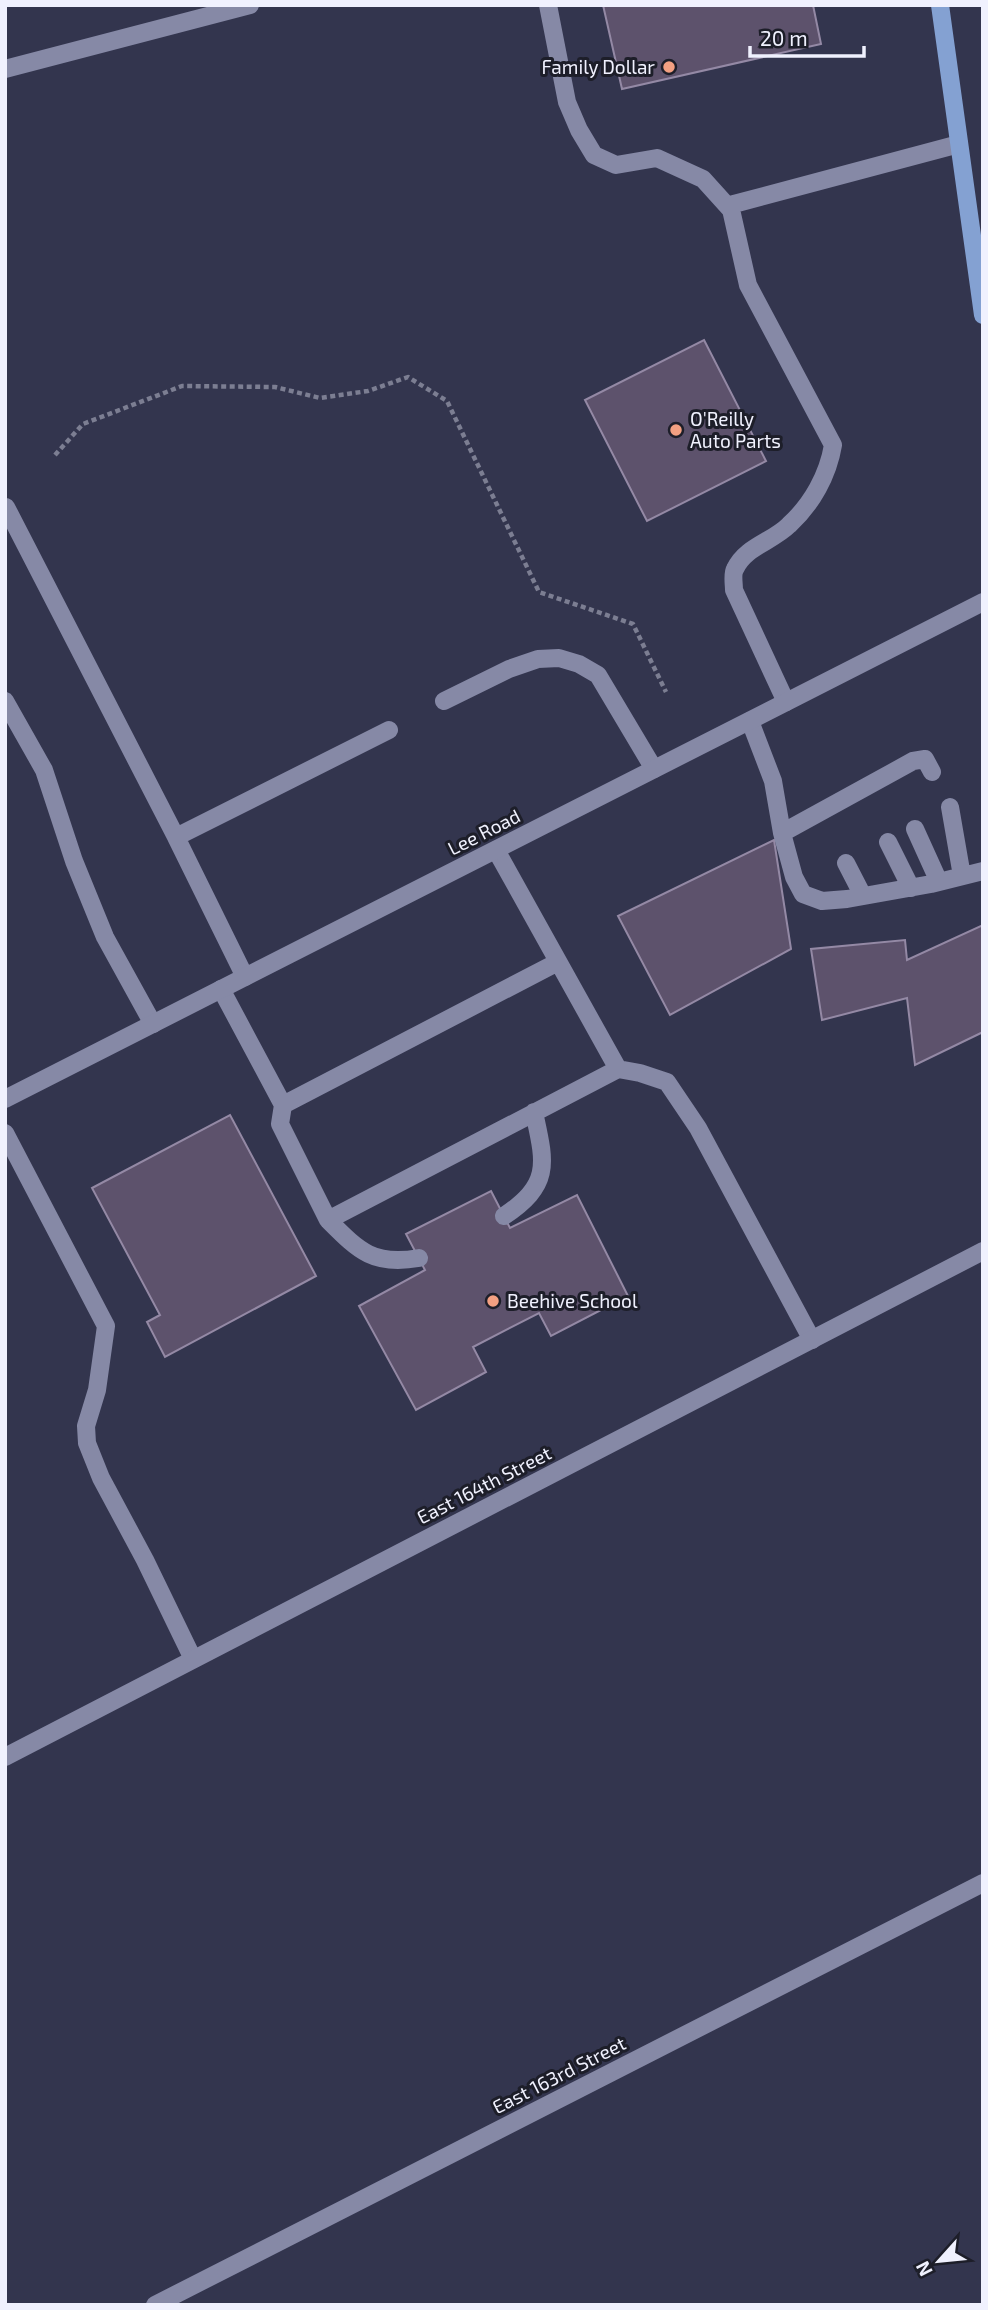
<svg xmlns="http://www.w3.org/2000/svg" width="988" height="2310" viewBox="0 0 988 2310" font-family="'Exo 2',sans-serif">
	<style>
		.building { fill: #5d526c; stroke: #9489a5; stroke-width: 2 }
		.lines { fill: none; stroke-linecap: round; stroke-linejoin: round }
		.path { stroke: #7c7e92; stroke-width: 4.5; stroke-dasharray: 5 3.5; stroke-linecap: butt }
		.service { stroke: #8689a6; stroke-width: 18 }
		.minor { stroke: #8689a6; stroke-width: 18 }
		.secondary { stroke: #8689a6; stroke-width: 18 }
		.primary { stroke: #84a1d2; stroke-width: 18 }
		.poi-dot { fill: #f3a082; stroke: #1d1e29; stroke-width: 2.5 }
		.labels { text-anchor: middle; stroke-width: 6; stroke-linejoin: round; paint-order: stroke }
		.poi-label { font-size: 19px; fill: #f0f1fe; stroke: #1d1e29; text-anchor: start }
		.street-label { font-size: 19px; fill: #f0f1fe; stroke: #1d1e29 }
	</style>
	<rect width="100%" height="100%" fill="#33354e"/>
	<path class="building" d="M603,5H813L821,44L622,89Z
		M704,340L766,461L647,521L585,400Z
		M774,840L791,949L670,1015L618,916Z
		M983,925V1032L915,1065L907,998L822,1020L811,949L905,940L907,960Z
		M230,1115L316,1276L165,1357L147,1322L160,1315L92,1188Z
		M491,1191L510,1228L577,1195L628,1296L551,1336L539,1313L473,1347L486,1372L416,1410L359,1306L425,1270L406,1234Z"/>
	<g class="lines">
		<path class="path" d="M55,455L83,424L182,386L275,387L320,398L368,391L408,377L447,401L539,592L633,624L666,692"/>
		<path class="service" d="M548,5L567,102L579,130L594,155L616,165L657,158L703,179L731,210
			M6,507L176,837
			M5,701L44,770L74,861L105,937L153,1024
			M444,701L509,669L538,659L559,658L579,664L598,675L654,769
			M786,702L734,590C734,584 732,574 735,569C746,546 772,542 789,525C812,504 828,475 833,445L748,285L730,205L959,144
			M750,721L773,781L782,833L794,877L803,894L822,901L847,899L931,884L983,871
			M950,807L962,876
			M915,829L939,882
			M782,833L913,761L925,759L932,772
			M888,842L911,888
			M496,850L618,1069
			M846,863L863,896
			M558,962L283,1105L280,1124L328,1220L618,1069L640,1073L667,1082L698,1128L812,1340
			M245,977L176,837L389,730
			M221,989L283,1105
			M5,1133L106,1326L97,1390L86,1426L87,1443L101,1478L145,1560L193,1659
			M504,1216C552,1184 545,1163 534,1112
			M328,1220C359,1251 373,1266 419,1258"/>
		<path class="minor" d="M5,69L250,5
			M5,1757L983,1251
			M155,2305L983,1883"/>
		<path class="secondary" d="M5,1099L983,602"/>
		<path class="primary" d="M940,5L983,315"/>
	</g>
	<g class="poi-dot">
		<circle cx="669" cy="67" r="7"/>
		<circle cx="676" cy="430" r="7"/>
		<circle cx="493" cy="1301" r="7"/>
	</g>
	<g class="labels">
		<g class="poi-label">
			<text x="655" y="74" text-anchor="end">Family Dollar</text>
			<text x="690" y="426">O'Reilly<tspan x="690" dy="22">Auto Parts</tspan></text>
			<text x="507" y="1308">Beehive School</text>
		</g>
		<g class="street-label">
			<text transform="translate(484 832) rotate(-27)" y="7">Lee Road</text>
			<text transform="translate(484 1485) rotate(-27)" y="7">East 164th Street</text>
			<text transform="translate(559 2075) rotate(-27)" y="7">East 163rd Street</text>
		</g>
	</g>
	<rect width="988" height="2310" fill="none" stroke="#f0f1fe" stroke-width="14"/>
	<g transform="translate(939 2261) rotate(243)" stroke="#1d1e29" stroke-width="5" paint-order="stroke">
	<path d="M0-5L12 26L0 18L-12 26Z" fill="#f0f1fe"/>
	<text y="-10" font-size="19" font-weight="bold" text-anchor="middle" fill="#f0f1fe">N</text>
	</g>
	<path d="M750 46v10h114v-10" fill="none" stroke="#f0f1fe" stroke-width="3.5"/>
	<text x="760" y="46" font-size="21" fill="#f0f1fe" stroke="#1d1e29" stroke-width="5" paint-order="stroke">20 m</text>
</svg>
